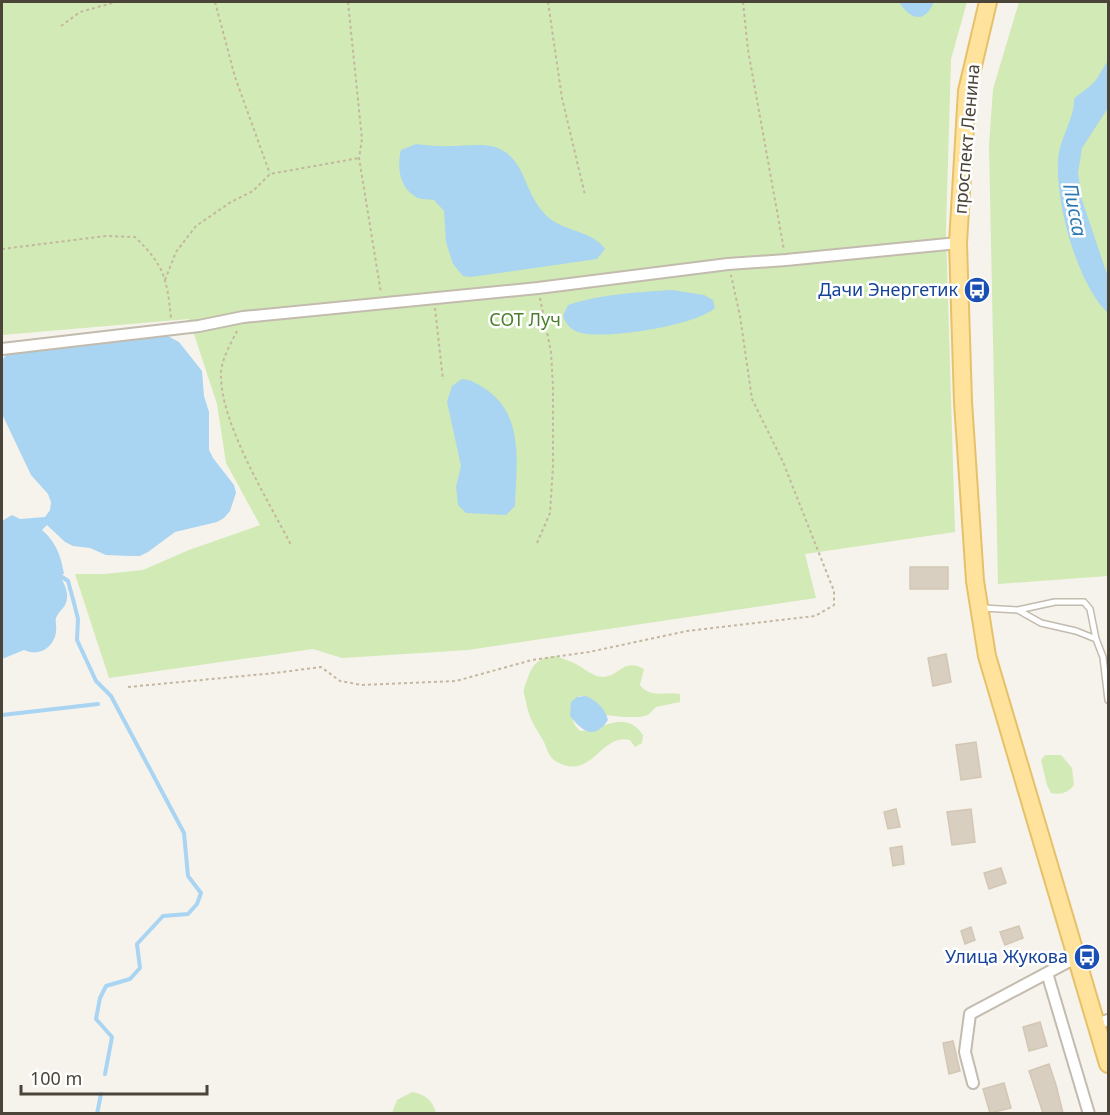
<svg xmlns="http://www.w3.org/2000/svg" width="1110" height="1115" viewBox="0 0 1110 1115" font-family="'Noto Sans',sans-serif">
	<style>
		.green { fill: #d2eab5 }
		.water { fill: #a9d4f2 }
		.lines { fill: none; stroke-linecap: round; stroke-linejoin: round }
		.stream { stroke: #a9d4f2; stroke-width: 4 }
		.building { fill: #d8cfc1; stroke: #d3c7b4; stroke-width: 1.5 }
		.lane-casing { stroke: #c2bbae; stroke-width: 8 }
		.street-casing { stroke: #c2bbae; stroke-width: 14 }
		.primary-casing { stroke: #e6c16a; stroke-width: 20 }
		.path { stroke: #c4b79f; stroke-width: 2; stroke-dasharray: 3 3; stroke-linecap: butt }
		.lane { stroke: #fff; stroke-width: 5 }
		.street { stroke: #fff; stroke-width: 10 }
		.primary { stroke: #ffe39c; stroke-width: 16 }
		.labels { text-anchor: middle; stroke-width: 5; stroke-linejoin: round; paint-order: stroke }
		.street-label { font-size: 18px; fill: #4b4439; stroke: #fff }
		.transit-label { font-size: 18px; fill: #164399; stroke: #fff; text-anchor: end }
		.park-label { font-size: 18px; fill: #4a7f2a; stroke: #fff }
		.water-label { font-size: 20px; font-style: italic; fill: #2e7ab2; stroke: #fff }
	</style>
	<rect width="100%" height="100%" fill="#f6f3ec"/>
	<path class="green" d="M2,2H967L951,59L946,231L955,532L805,554L816,598L468,650L342,658L313,649L109,678L75,574H104L143,570L189,550L260,525L226,463L217,404L189,319L2,335Z
		M1019,2H1108V576L998,584L989,145L993,89Z
		M555,656C561,658 568,660 574,663C583,667 594,678 604,677C621,675 623,658 644,669L640,685C651,699 664,691 680,694V702L656,707L648,715L640,717H623L606,715L588,697L579,696L573,701C572,713 570,722 580,731C602,731 624,708 643,735L642,743L635,747L630,740C600,733 593,781 557,762C548,757 547,748 543,740C535,727 529,718 526,702C526,698 523,695 524,689C525,684 528,678 530,672C535,661 544,657 555,656Z
		M1045,755H1061L1072,768L1074,785C1067,793 1062,795 1051,793L1047,785L1041,760Z
		M412,1092C425,1094 433,1101 436,1113H392L397,1100Z"/>
	<path class="water" d="M899,2H934C924,25 910,19 899,2Z
		M1108,61V108L1082,148L1078,173L1082,200L1108,277V313C1077,285 1052,194 1059,152C1062,136 1075,115 1074,99C1080,93 1088,89 1094,82C1100,76 1102,68 1108,61Z
		M416,144C427,145 438,147 449,146C480,146 503,137 521,171C529,188 534,205 549,218C566,232 593,231 605,249L597,259L471,277L463,276L453,264L446,242L444,211L434,200C429,199 420,200 416,197C399,187 397,167 401,150Z
		M672,290L704,295L713,300L715,308C697,325 602,341 578,332C570,329 566,324 563,316L568,305C601,294 638,292 672,290Z
		M164,334L179,342L202,371L204,396L209,412V450L213,458L234,485L236,493L230,511L224,518L217,522L175,532L148,552L140,556H131L106,555L90,548L73,546L65,542L47,525L42,530C56,542 61,556 64,574L60,575C63,582 68,590 67,598C67,607 59,610 56,618C55,623 57,627 56,632C54,648 38,657 24,650L2,659V521L12,515L20,519L45,517L50,510L51,502L48,494L31,475L2,414V360L8,353Z
		M462,379C472,380 478,384 487,390C525,417 516,465 515,506L506,515L466,513L458,505L456,487L461,466L447,402L452,386Z
		M586,696C597,701 605,708 608,720C594,741 582,731 570,716L571,702L577,697Z"/>
	<g class="lines">
		<path class="stream" d="M59,575L68,581L74,603L78,619L77,640L96,681L111,696L184,833L188,876L201,893L197,904L188,914L163,916L137,944L140,968L130,979L106,986L100,998L96,1019L112,1037L105,1074
			M2,715L98,704
			M97,1114L101,1094"/>
	</g>
	<path class="building" d="M910,567H948V589H910Z
		M946,654L951,682L933,686L928,658Z
		M976,742L981,777L961,780L956,745Z
		M896,809L900,827L888,829L884,812Z
		M971,809L975,842L952,845L947,812Z
		M902,846L904,864L893,866L890,848Z
		M1001,868L1006,883L989,889L984,873Z
		M1019,926L1023,938L1005,945L1000,932Z
		M971,927L975,940L965,944L961,931Z
		M1040,1022L1047,1046L1029,1051L1023,1027Z
		M953,1041L960,1071L949,1074L943,1043Z
		M1049,1064L1056,1085L1063,1113H1043L1029,1071Z
		M1004,1083L1011,1108L990,1113L983,1089Z"/>
	<g class="lines">
		<defs>
			<path id="lane" d="M983,608L1018,610L1055,602H1084L1090,609L1096,639
				M1018,610L1041,623L1076,631L1096,639L1103,657L1108,700"/>
			<path id="street" d="M2,349L199,326L243,317L538,288L728,264L786,260L958,243
				M1077,957L1047,973L1089,1114
				M1096,1024L1108,1020
				M973,1083L965,1052L970,1014L1047,973"/>
			<path id="primary" d="M988,2L967,91L958,243L963,402L975,581L987,656L1108,1064"/>
		</defs>
		<use href="#lane" class="lane-casing"/>
		<use href="#street" class="street-casing"/>
		<use href="#primary" class="primary-casing"/>
		<path class="path" d="M215,2L235,77L270,174
			M348,2L362,139L359,158L381,293
			M548,2L562,98L585,195
			M743,2L748,50L784,250
			M61,26L80,12L116,2
			M2,249L106,236L135,237C164,265 167,278 171,318
			M165,280L176,252L196,226L231,202L253,191L270,174L359,158
			M435,308L443,380
			M237,331C231,343 221,360 221,374C220,423 268,500 291,545
			M537,543L550,513L553,466V387L551,352L540,298
			M128,687L275,673L321,667L340,681L362,685L456,681L532,660L589,652L687,631L815,616L834,605V591L828,576L783,462L752,399L740,316L731,275"/>
		<use href="#lane" class="lane"/>
		<use href="#street" class="street"/>
		<use href="#primary" class="primary"/>
	</g>
	<defs>
		<symbol id="bus-disc" viewBox="-11 -11 22 22"><circle r="9.5" fill="#1a4fb4" stroke="#fff"/><path d="M-5-6H5V4H4V6H2V4H-2V6H-4V4H-5ZM-3.5-4V0h7V-4ZM-3.5 1.2v1.5H-2V1.2ZM2 1.2v1.5H3.5V1.2Z" fill="#fff"/></symbol>
	</defs>
	<g fill-rule="evenodd">
		<use href="#bus-disc" x="962" y="275" width="30" height="30"/>
		<use href="#bus-disc" x="1072" y="942" width="30" height="30"/>
	</g>
	<g class="labels">
		<g class="street-label">
			<text transform="translate(967 139) rotate(-85)" y="6">проспект Ленина</text>
		</g>
		<g class="transit-label">
			<text x="958" y="296">Дачи Энергетик</text>
			<text x="1068" y="963">Улица Жукова</text>
		</g>
		<g class="park-label">
			<text x="525" y="326">СОТ Луч</text>
		</g>
		<g class="water-label">
			<text transform="translate(1075 210) rotate(79)" y="7">Писса</text>
		</g>
	</g>
	<rect width="1110" height="1115" fill="none" stroke="#4b4439" stroke-width="6"/>
	<path d="M21 1085v9h186v-9" fill="none" stroke="#4b4439" stroke-width="3"/>
	<text x="30" y="1085" font-size="18" fill="#4b4439" stroke="#ffffff" stroke-width="4.5" paint-order="stroke">100 m</text>
</svg>
